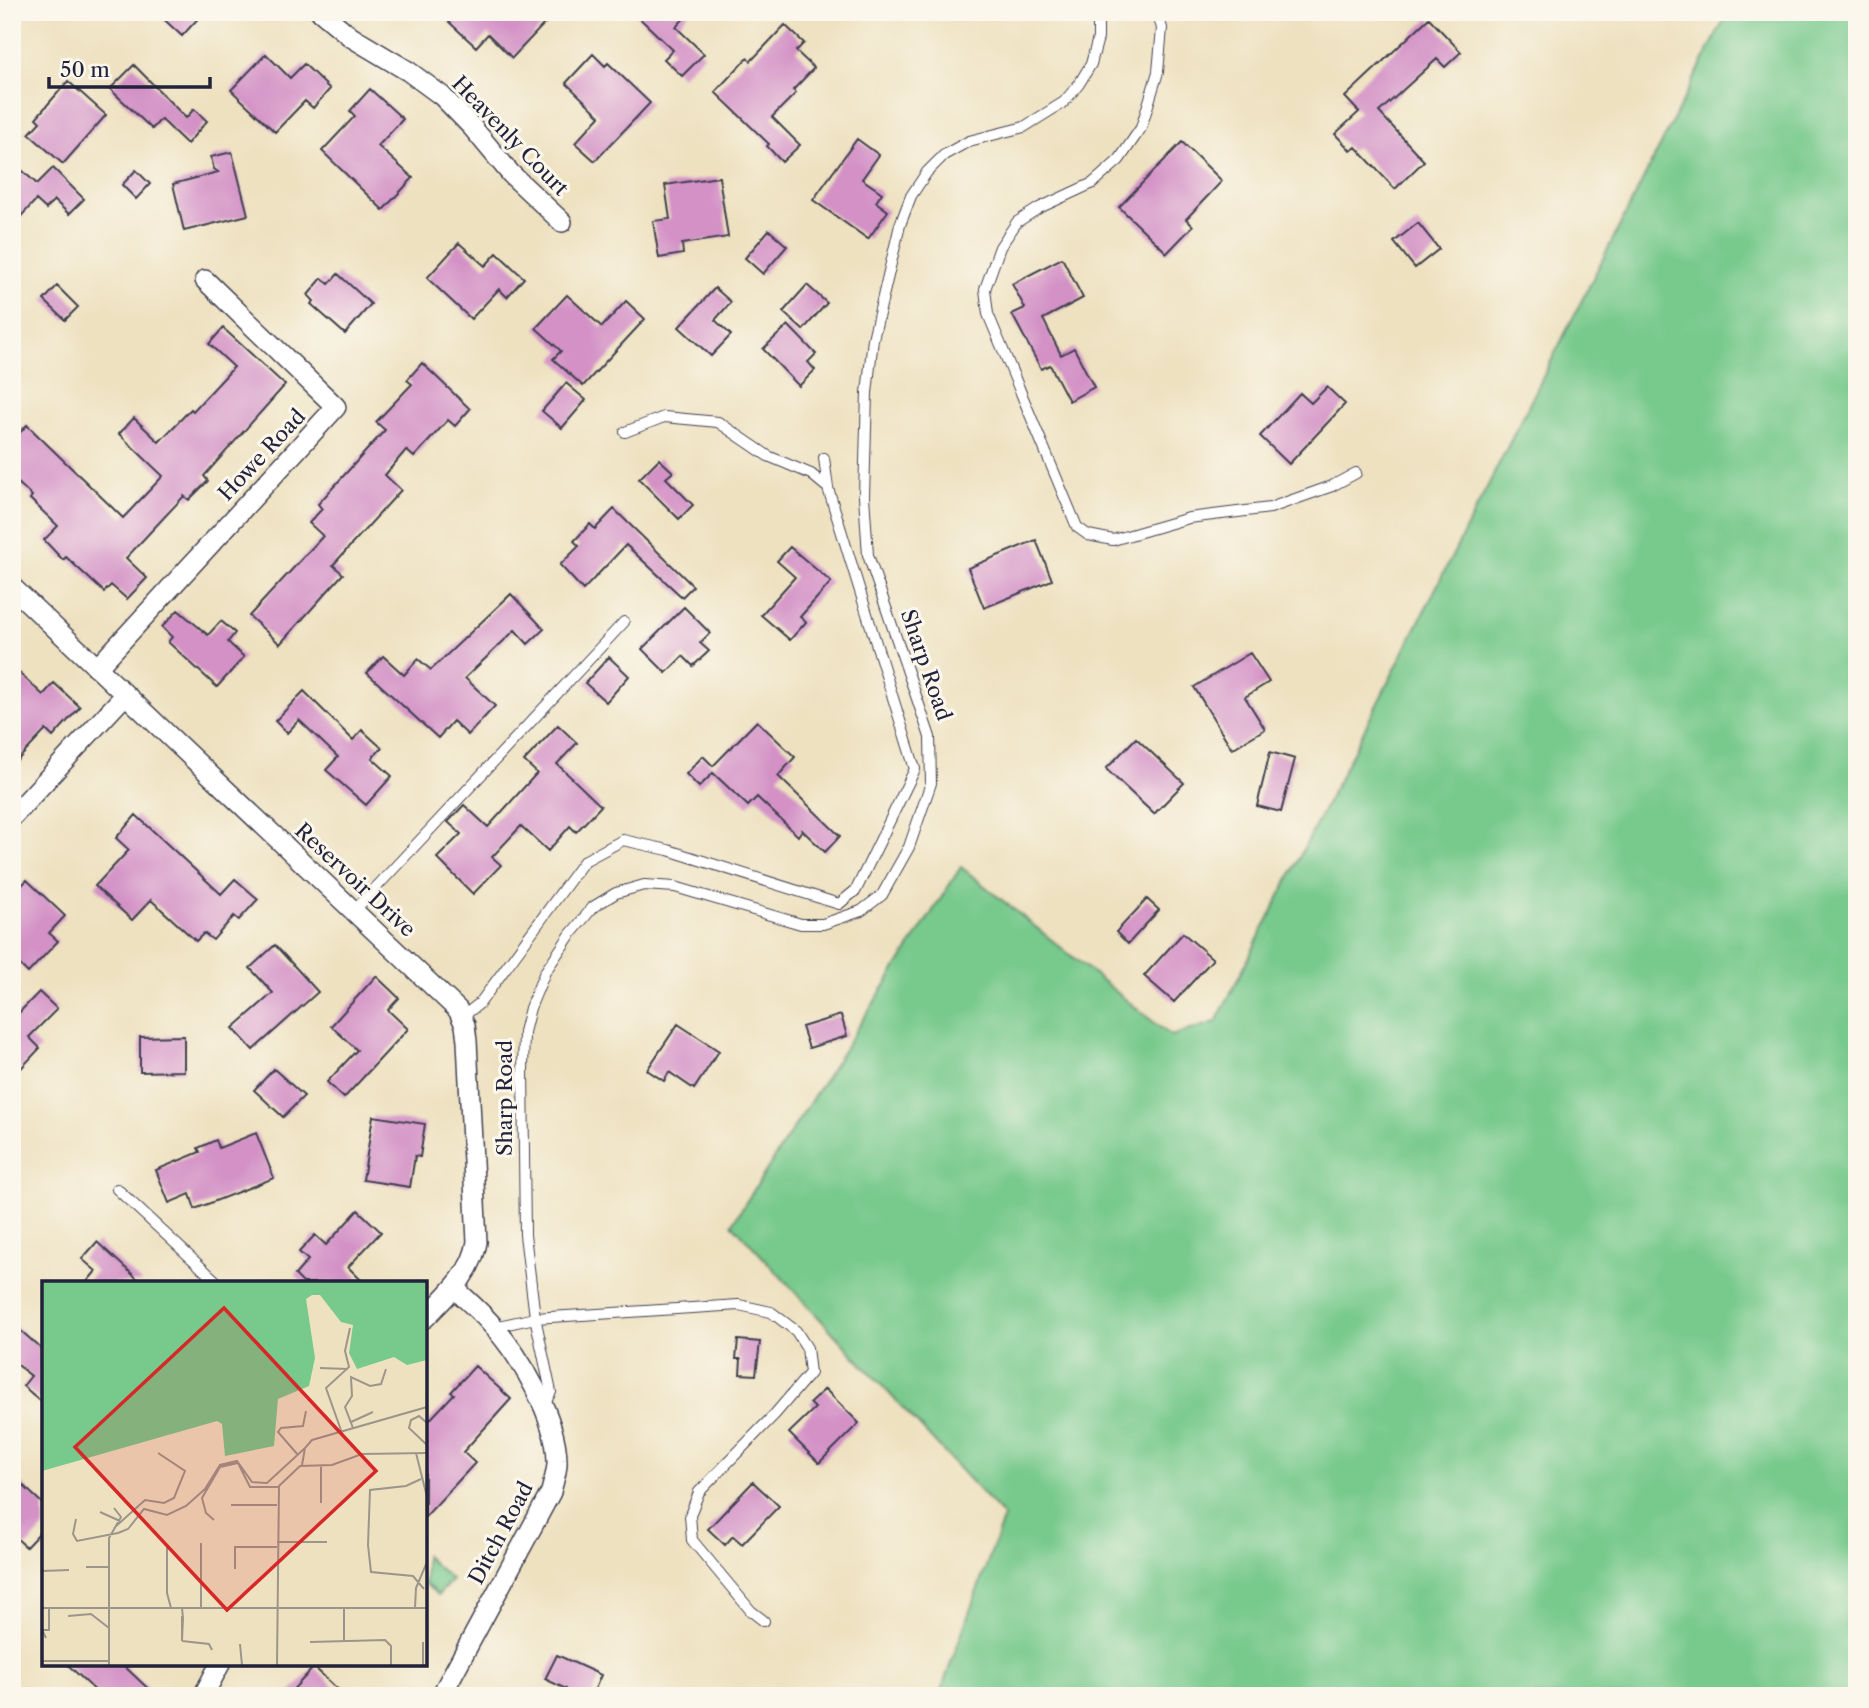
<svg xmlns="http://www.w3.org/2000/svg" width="1869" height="1708" viewBox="0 0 1869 1708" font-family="'Libre Caslon Text',serif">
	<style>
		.green { fill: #77c98c; stroke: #4c7664; stroke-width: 2 }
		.building { fill: #d391c6 }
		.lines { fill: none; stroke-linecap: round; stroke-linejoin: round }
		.lane-casing { stroke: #413f4f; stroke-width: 12 }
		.street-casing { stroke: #413f4f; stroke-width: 22 }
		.lane { stroke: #fff; stroke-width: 10 }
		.street { stroke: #fff; stroke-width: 19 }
		.labels { text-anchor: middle; stroke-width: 6; stroke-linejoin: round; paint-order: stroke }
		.street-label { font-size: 21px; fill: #22223b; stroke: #fbf7ec }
		.inset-road { fill: none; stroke: #9c958b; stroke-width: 2 }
		.view { fill: #d62828; fill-opacity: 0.15; stroke: #d62828; stroke-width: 3.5 }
		.inset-edge { fill: none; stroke: #22223b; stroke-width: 3.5 }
	</style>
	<rect width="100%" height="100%" fill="#fbf7ec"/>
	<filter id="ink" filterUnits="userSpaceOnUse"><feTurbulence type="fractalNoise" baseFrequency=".0143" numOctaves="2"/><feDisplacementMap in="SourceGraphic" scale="14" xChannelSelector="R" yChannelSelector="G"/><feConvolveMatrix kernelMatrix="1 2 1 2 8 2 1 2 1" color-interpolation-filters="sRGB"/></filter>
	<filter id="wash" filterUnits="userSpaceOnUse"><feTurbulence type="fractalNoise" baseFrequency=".00686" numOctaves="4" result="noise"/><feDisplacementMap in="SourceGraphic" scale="28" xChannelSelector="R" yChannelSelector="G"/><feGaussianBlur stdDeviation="1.57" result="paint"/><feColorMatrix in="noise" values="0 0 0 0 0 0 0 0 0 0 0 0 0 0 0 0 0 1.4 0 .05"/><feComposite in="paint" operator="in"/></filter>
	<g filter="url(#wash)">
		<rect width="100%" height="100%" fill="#eee1c0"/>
		<path class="green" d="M1728,12H1857V1696H939L1004,1517L732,1224L961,867L1171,1036L1216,1022Z
			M425,1556L452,1580L438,1595L425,1584Z"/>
		<g id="blocks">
			<path class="building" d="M156,12H204L182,36Z
				M458,12H536L546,22L512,58L488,34L476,47L449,22Z
				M633,12H690L676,27L704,54L682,76L664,59L673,50Z
				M1429,18L1461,52L1445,67L1437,59L1379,112L1424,161L1395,189L1356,147L1351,151L1335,134L1359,112L1345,97Z
				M785,25L804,43L796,51L814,68L793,90L796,93L772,117L800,145L782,162L767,146L769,144L715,92L747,58L751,61Z
				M266,54L290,78L304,64L330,89L313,108L305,101L275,132L231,90Z
				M593,54L605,66L608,63L650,103L595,161L575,143L600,116L566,83Z
				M134,65L186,118L194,109L207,121L187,144L161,119L152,129L110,89Z
				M68,81L106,115L63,164L29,134L40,122L36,118Z
				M370,89L403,119L378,146L413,178L383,210L322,151L355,116L350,111Z
				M857,139L879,155L862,179L882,193L876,202L888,211L868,239L813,200Z
				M1182,142L1222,181L1186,219L1193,226L1167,253L1119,207Z
				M232,152L248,215L184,231L173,184L218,172L214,169L211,157Z
				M12,161L37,184L53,168L84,199L69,214L54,200L46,209L36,200L12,226Z
				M136,170L150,184L136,199L122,185Z
				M719,177L728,237L682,244L683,254L659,258L653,221L670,219L665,185Z
				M1418,223L1439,249L1415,268L1394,242Z
				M769,230L787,246L763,274L745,258Z
				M459,243L485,266L497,253L524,278L507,297L499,289L471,319L427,278Z
				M1062,258L1083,298L1043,319L1061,355L1074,348L1094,387L1069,401L1050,365L1041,369L1012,314L1025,308L1012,284Z
				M338,274L371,304L345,334L311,304L314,301L308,295L322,278L329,284Z
				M807,285L827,303L803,330L783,312Z
				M57,286L78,307L65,320L44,300Z
				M715,288L731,302L715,320L731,335L711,356L679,327Z
				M567,295L602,327L626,301L645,319L583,386L553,359L561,351L536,328Z
				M788,325L816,354L808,362L815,370L799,386L763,349Z
				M223,328L285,385L204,476L208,481L189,500L184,496L126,558L147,578L127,599L111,585L104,592L66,557L63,560L44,540L58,526L30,499L32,496L12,477V441L27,425L123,518L163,476L119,434L134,418L159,442L191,409L193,411L234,367L209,344Z
				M422,363L470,409L455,426L448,420L414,457L406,450L385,475L401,490L333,565L343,574L280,644L249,616L323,536L309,523L322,509L318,504L385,430L376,422L412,384L407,380Z
				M566,383L586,400L562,428L542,411Z
				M1327,387L1345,404L1289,464L1260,436L1300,393L1311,403Z
				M659,459L673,472L666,478L693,505L679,519L639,479Z
				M614,509L693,586L682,597L626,545L583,590L560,565L579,546L574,541L590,524L595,529Z
				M1036,540L1052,580L984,608L968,568Z
				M790,547L831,582L800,617L806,622L790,640L761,615L795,577L777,561Z
				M511,594L544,629L528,644L515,630L465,678L495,706L468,735L453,721L438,738L367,673L383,656L404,675L418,659L431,670Z
				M684,607L710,633L700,643L709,651L693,666L683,656L666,673L642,649Z
				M178,610L208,635L221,621L235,633L228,642L244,657L217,687L168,642L172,637L162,627Z
				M1250,653L1269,682L1245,697L1265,729L1232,749L1194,687Z
				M609,657L629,676L606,702L585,683Z
				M12,666L43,695L54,683L80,707L53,737L46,730L12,766Z
				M304,691L353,740L362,730L382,748L372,758L392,776L366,805L326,770L338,757L299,720L287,733L275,721Z
				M757,721L795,757L778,776L840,836L825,852L802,830L798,836L757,797L748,806L713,773L699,787L686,774L703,756L713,766Z
				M558,725L577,743L557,764L601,806L576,832L570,826L548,851L521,826L492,857L501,865L473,894L437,858L461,834L448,822L464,805L488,827L537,773L524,761Z
				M1136,738L1184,783L1154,814L1106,769Z
				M1270,752L1295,759L1281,812L1257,806Z
				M136,815L221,894L235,879L258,899L239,920L234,916L213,940L204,933L196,941L151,900L132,920L95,886L129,850L116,838Z
				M27,880L65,916L49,933L58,941L28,973L12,957V895Z
				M1147,899L1159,910L1128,944L1116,932Z
				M1183,933L1213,959L1174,1002L1144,976Z
				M275,945L318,992L253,1050L233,1028L273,993L250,968Z
				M376,976L399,998L388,1010L408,1029L344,1098L327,1082L357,1050L331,1026Z
				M39,992L57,1009L29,1037L40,1048L12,1078V1020Z
				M841,1015L847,1036L809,1048L802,1027Z
				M678,1024L719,1051L694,1089L669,1072L664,1081L647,1070Z
				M184,1036V1071L140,1072V1037Z
				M274,1069L304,1096L283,1117L254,1090Z
				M373,1116L425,1124L420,1157L415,1156L410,1187L363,1180Z
				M256,1133L274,1178L195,1209L190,1194L169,1203L156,1170L200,1152L198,1148L216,1140L219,1148Z
				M358,1210L381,1232L348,1267L364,1283H303L295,1275L308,1260L299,1252L315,1235L326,1245Z
				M97,1242L142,1283H86L96,1271L82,1259Z
				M12,1323L44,1351V1404L23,1386L31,1376L12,1360Z
				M738,1340L760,1342L756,1375L740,1374L741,1359H736Z
				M475,1366L511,1399L463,1452L475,1463L425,1517V1425L454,1394L451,1392Z
				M825,1389L859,1423L819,1463L789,1433L815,1408L810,1403Z
				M12,1475L44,1505V1528L26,1547L12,1534Z
				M753,1482L779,1506L742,1544L733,1536L725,1545L708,1529Z
				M557,1655L601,1675L592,1696H563L566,1689L545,1679Z
				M67,1664H122L156,1696H101Z
				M314,1667L345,1696H287Z"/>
		</g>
	</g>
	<g filter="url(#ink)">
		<use href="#blocks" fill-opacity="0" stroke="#413f4f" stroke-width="2"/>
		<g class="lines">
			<defs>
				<path id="lane" d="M1157,12L1162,28L1158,72L1141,128L1119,160L1093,183L1039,208L1017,222L1000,247L985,289L988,314L1077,527L1088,535L1113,540L1189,518L1270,508L1332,486L1356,473
					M824,458L828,488
					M355,910L624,622
					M462,1017L480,1003L584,861L623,840L668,850L839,904L856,890L915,769L828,488L811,474L768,456L718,422L664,417L625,432
					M117,1189L218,1283
					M494,1327L535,1318L739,1305L771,1312L796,1331L807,1348L810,1373L775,1414L699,1492L690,1515L692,1540L751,1611L764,1621
					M544,1405L551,1392L535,1317L525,1235L523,1070L524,1032L530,1008L545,972L570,935L593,907L616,893L644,885L675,887L801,924H823L861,911L882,895L909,847L931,783L930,737L868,555L864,496L867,393L873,339L900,225L911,196L927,172L944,155L969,141L1024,127L1064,102L1079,84L1091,64L1098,38V12"/>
				<path id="street" d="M321,12L351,37L408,71L442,96L472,127L511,174L562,222
					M12,587L458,1010L465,1025L467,1041L477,1242C472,1274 447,1295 425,1318
					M97,668L336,407L205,280
					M12,817L125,695
					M203,1696L220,1664
					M441,1696L551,1492C553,1482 558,1470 557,1460C556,1417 521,1357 493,1326C481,1312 467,1300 454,1288"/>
			</defs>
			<use href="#lane" class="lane-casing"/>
			<use href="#street" class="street-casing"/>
			<use href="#lane" class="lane"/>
			<use href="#street" class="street"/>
		</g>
	</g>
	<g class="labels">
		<g class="street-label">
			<text transform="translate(510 136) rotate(46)" y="7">Heavenly Court</text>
			<text transform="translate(262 455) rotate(-47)" y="7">Howe Road</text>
			<text transform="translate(926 665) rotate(71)" y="7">Sharp Road</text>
			<text transform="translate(355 880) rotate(43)" y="7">Reservoir Drive</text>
			<text transform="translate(505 1098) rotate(-90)" y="7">Sharp Road</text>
			<text transform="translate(501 1533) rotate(-62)" y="7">Ditch Road</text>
		</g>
	</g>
	<g transform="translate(42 1281)">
		<rect width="385" height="385" fill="#eee1c0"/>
		<path d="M0,1H385V79L365,84L352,76L315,88L307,72L311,44L299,41L278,14H270L264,18L273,77L267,105L236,118L232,165L183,175L180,143L175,140L0,190Z" fill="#77c98c"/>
		<path class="inset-road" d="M278,87L306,88M309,141L331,131M385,142L377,135L369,139L367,147L385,164M311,147L303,126L310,115L309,96L328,105L339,103L344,88M300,152L284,107L307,86L303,70L308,47M374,172L385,216M256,174L236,151L239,147L261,145L264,130M260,184L263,167L270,159L385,126M279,185V222M379,198L364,205L328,209L326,264L329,291L371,295L382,308M189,224H235M58,231L78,240M34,238L31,253L35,260L76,252L86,248L102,228L125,234L144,225L163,208L178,184L195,180L210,201L225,202L263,167M172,239L164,232L160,217L178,186L196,182L208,206H236M72,247L103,219L122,222L132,217L143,190L116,172M235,261H285M159,262V327M125,264V312L129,327M44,286H67M193,288V266H235M0,290L27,289M0,327H385M140,327L141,337L140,360V335M373,327L374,307L385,281M26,335L49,333L67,347M4,357L0,349H7V327M302,359V327M140,360L167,363L170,369M268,361L343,359L349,365V384M381,361V384M198,363L200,384M0,380H67M67,384V257L79,236L72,227M235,384L237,205L258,185L290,184L320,173L385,172"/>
		<path class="view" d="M182,27L334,190L185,329L33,166Z"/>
		<rect width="385" height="385" class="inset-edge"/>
	</g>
	<rect width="1869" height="1708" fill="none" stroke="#fbf7ec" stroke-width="42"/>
	<path d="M49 77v10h161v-10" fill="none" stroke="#22223b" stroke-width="3.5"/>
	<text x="60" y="77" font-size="21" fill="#22223b" stroke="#fbf7ec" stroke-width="5" paint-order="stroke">50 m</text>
</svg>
